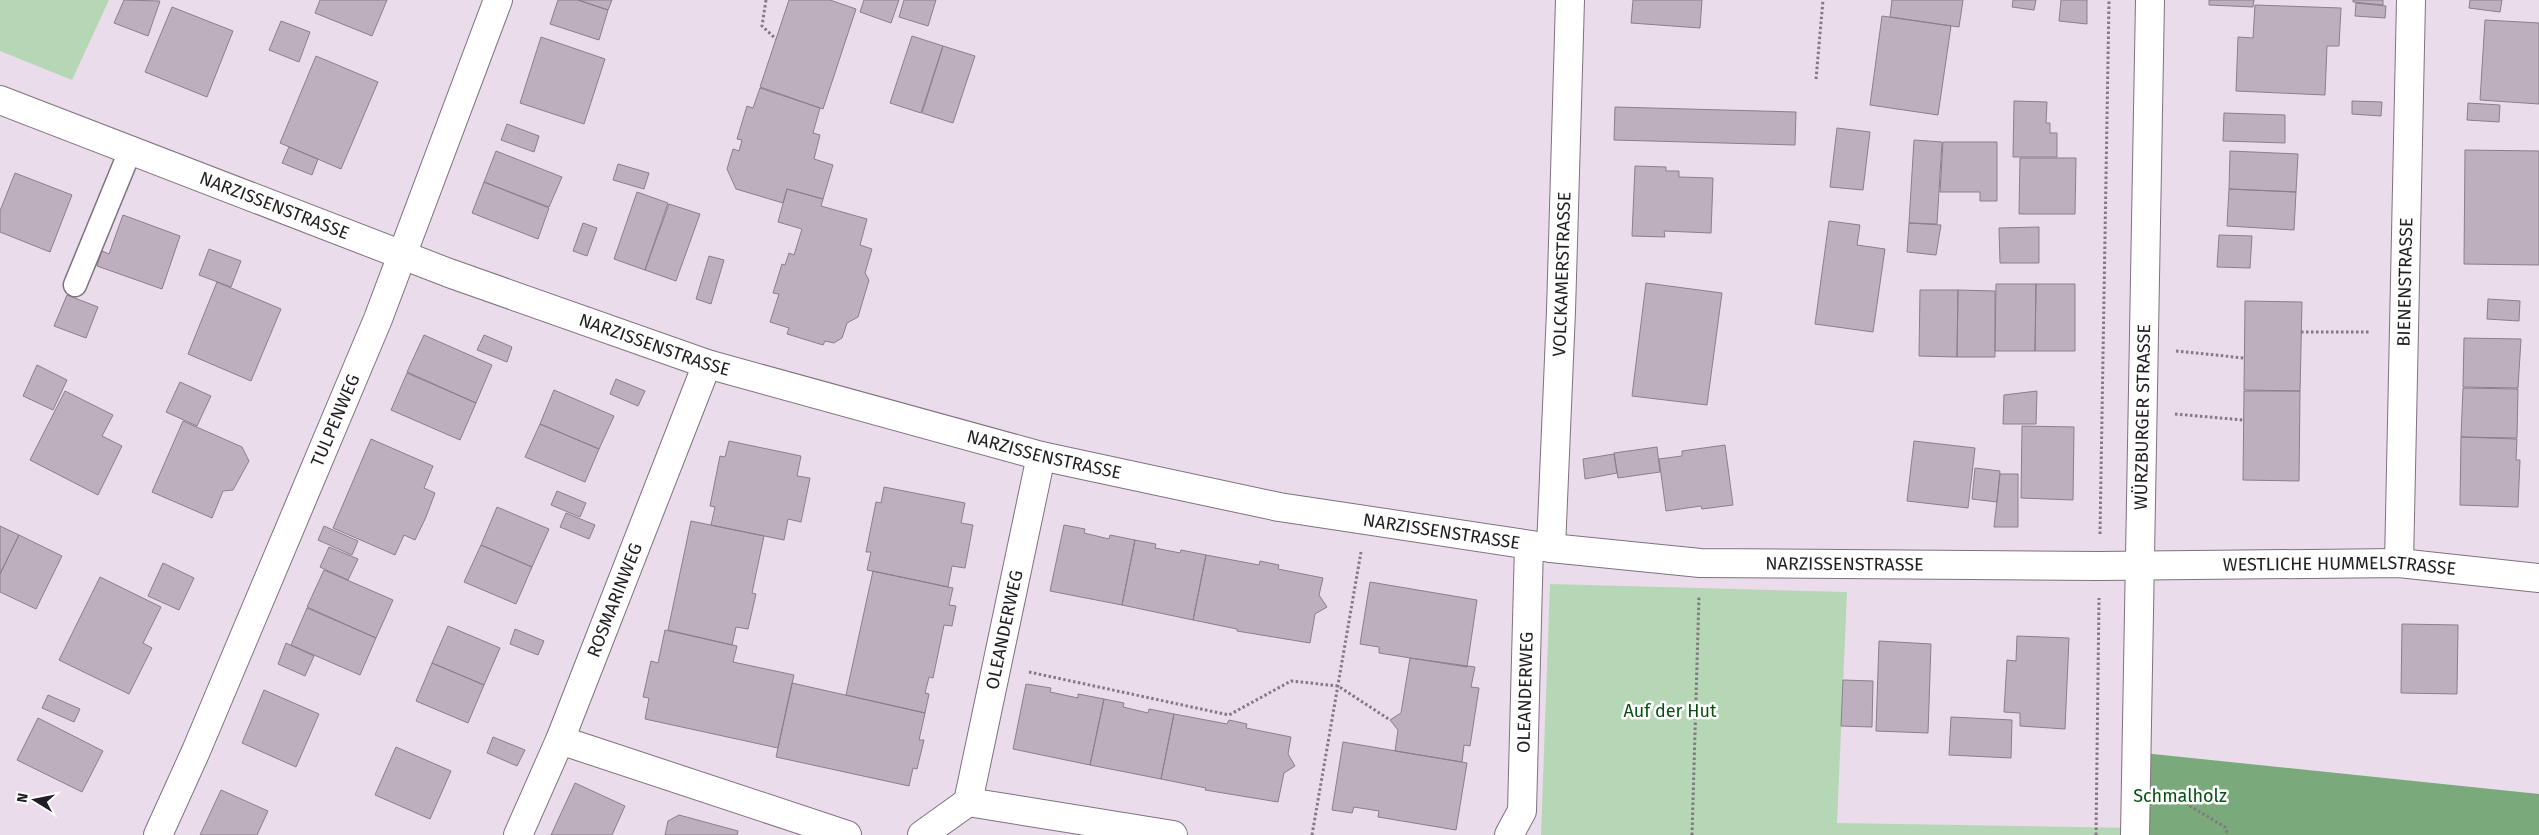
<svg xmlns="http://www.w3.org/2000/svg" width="2539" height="835" viewBox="0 0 2539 835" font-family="'Fira Sans',sans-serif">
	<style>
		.green { fill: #b5d7b5 }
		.forest { fill: #7aa97b }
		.building { fill: #bdafbd; stroke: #8c7f8d }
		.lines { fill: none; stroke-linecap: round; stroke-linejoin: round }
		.lane-casing { stroke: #7f727f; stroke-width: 25 }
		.street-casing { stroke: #7f727f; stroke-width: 30 }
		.secondary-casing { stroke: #7f727f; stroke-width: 30 }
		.path { stroke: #827982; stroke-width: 3; stroke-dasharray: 2.5 2.5; stroke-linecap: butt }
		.lane { stroke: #fff; stroke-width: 22 }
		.street { stroke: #fff; stroke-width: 28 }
		.secondary { stroke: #fff; stroke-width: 28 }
		.labels { text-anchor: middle; stroke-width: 5; stroke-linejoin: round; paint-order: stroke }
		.street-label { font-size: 18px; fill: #221d22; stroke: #fff }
		.park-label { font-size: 18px; fill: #064f12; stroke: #fff }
	</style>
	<rect width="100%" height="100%" fill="#eadcea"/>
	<path class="green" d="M0,0H109L72,80L0,51Z
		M1550,584L1847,592L1837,823L2138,828V835H1541Z"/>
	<path class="forest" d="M2143,753L2539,794V835H2138Z"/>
	<path class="building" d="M124,0L160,1L148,36L114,23Z
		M320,0H387L372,36L315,13Z
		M558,0H578L608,10L599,40L550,24Z
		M578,0H612L608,10Z
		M789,0H830L856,9L823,109L760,87Z
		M864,0H899L891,23L860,12Z
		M904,0H936L928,26L899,17Z
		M1633,0H1702L1700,28L1631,23Z
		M1892,0H1963L1959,27L1890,17Z
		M2013,0H2036L2034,10L2012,7Z
		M2061,0H2087V24L2059,21Z
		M2209,0H2254L2253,7L2209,5Z
		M2353,0H2383V5L2353,2Z
		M2470,0H2502L2500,12L2469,8Z
		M2356,3L2386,6L2385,18L2355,16Z
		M2255,5L2341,8L2339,46H2327L2325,95L2236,91L2238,37L2253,38Z
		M172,7L233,31L207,97L145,72Z
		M1882,16L1951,26L1938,115L1870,105Z
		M2485,20L2539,23V104L2480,100Z
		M281,21L310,32L299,62L269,50Z
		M912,36L943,46L921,113L890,103Z
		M541,37L605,59L584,124L520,103Z
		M943,46L975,56L953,123L922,113Z
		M316,56L378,82L341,169L280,143Z
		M760,88L820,108L813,133L820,135L814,159L833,165L823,199L787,189L783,203L736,189L727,169L733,149L739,151L742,140L737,139L747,106L753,108Z
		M2014,101L2047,102L2046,123H2050V133H2057V157H2013Z
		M2352,101L2382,102L2381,116L2352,114Z
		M2468,103L2500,105L2499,122L2467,120Z
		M1615,107L1796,112L1795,145L1614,140Z
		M2224,113L2285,115V143L2223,141Z
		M507,124L539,136L534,152L501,140Z
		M1837,128L1870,132L1863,190L1830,187Z
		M1914,140L1942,142L1937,224L1909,223Z
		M1943,142H1997V201H1980V192H1940Z
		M289,147L318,159L312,175L282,163Z
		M2465,150L2539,151V265L2464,264Z
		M496,151L562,177L549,207L484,182Z
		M2230,151L2298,154L2296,192L2229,189Z
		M2020,158H2076L2075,214H2019Z
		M618,164L649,173L644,189L613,180Z
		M1635,166L1666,167V171H1679V177L1713,178L1711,233L1664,231L1665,237L1632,236Z
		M15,173L72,195L50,252L0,232V211Z
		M484,182L549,208L538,239L472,213Z
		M787,189L823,199L821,206L867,219L860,245L872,249L865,273L869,280L858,317L847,323L842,338L834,343L825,341L823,345L787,334L789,328L770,322L779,294L773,293L782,264L785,265L789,253L794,255L802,229L778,222Z
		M2229,189L2296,192L2294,230L2227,226Z
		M637,192L668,203L645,270L614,259Z
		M669,204L700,214L676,281L645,270Z
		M123,215L180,236L162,289L97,266L102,251L109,254Z
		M1829,221L1860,225L1857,245L1885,249L1873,332L1815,324Z
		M583,223L597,228L587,256L573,251Z
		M1909,223L1941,225L1936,255L1907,252Z
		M2039,227V263H2000L1999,228Z
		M2219,235L2252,236L2250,268L2217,267Z
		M209,249L241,261L231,287L199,275Z
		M709,256L724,260L711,304L696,299Z
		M217,282L281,309L251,381L188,354Z
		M1646,283L1722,293L1707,405L1632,396Z
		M1996,284H2036L2035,351H1995Z
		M2036,284H2075V351H2035Z
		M1920,290H1958L1957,357L1919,356Z
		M1958,290L1995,291V357H1957Z
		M67,295L98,307L86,338L54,326Z
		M2488,299L2520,301L2519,321L2487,319Z
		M2245,301L2302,302L2300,391L2244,390Z
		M424,335L492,365L476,403L407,372Z
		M484,335L512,347L507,362L477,350Z
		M2464,338L2521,339L2518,388L2463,387Z
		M37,365L67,380L53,410L23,396Z
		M407,373L476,403L460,440L391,410Z
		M616,379L645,391L638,406L610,394Z
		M180,382L211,396L197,426L166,412Z
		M2463,388L2518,389L2517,438L2461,437Z
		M554,390L614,416L599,449L540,424Z
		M65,391L113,415L102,436L122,446L98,495L30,460Z
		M2037,391L2036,424H2003L2004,395Z
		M2244,391H2300L2299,481L2243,480Z
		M183,421L242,447L249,461L233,490L223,491L212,518L152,492Z
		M540,424L599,449L585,482L525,457Z
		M2022,426L2074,427L2073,500L2021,498Z
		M2461,437L2517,439L2516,460H2520L2518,507L2460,505Z
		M371,439L433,466L424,488L435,493L426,517L415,540L404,535L395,555L333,528Z
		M729,441L801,456L797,476L810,478L801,522L788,519L784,540L711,525L715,507L710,506L720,456L725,457Z
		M1914,441L1975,448L1968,508L1907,501Z
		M1725,445L1733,505L1702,509L1701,506L1666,511L1659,459L1682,456V451Z
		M1657,447L1660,472L1618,478L1614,453Z
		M1614,454L1617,473L1585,479L1583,459Z
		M1975,468L2000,471L1997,502L1972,499Z
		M2000,474H2018V527H1994Z
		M884,487L965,503L961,523L973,525L965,568L952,566L948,587L867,570L871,552H866L876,502L881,503Z
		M557,491L586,503L580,517L551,505Z
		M497,507L549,529L532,567L481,545Z
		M566,513L595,525L589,539L560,527Z
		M691,521L764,536L752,593L756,594L748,629L736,627L732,645L668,630Z
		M1064,525L1085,529L1084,533L1109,539L1110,535L1135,540L1122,605L1050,591Z
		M0,526L19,535L0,574Z
		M324,526L358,541L352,555L318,540Z
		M19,535L62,556L36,609L0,592V574Z
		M1135,540L1156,544L1155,548L1180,553L1181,550L1206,555L1193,620L1122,605Z
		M481,545L532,567L516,604L464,582Z
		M329,547L358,559L348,580L320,567Z
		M1206,555L1259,565L1260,561L1279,565L1278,569L1323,578L1319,595L1327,607L1315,614L1310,643L1237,631V629L1193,620Z
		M163,563L194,578L179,610L148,596Z
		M324,570L393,600L376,638L307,607Z
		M873,571L953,588L949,605L956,606L952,626L944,625L933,678L929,677L925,693L929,694L925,713L846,695Z
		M100,577L161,607L143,643L152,648L129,694L59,660Z
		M1370,582L1477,600L1467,667L1379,653V647L1360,644Z
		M307,608L376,638L360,675L291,645Z
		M2402,624L2458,625L2457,694L2401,693Z
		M448,626L500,648L484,685L432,663Z
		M515,629L544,641L538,655L510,644Z
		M665,630L737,646L733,662L794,675L778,748L645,719L649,698L643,697L651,661L658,663Z
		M2017,636L2069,638L2065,729L2020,726V713L2004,712L2007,660L2016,661Z
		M1879,641L1931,644L1928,733L1876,731Z
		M286,643L314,656L305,676L278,664Z
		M1410,658L1475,667L1471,687L1479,688L1470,746L1464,745L1462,762L1395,751L1398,730L1390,720L1401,713Z
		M432,663L484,685L468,723L416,701Z
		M1843,680L1873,681L1872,727L1841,726Z
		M792,683L925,713L919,740H924L917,769L913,768L909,786L776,757Z
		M1026,684L1051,688L1050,692L1078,698V694L1104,699L1090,765L1013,749Z
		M264,690L319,714L296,767L242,743Z
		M48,695L80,709L74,722L42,708Z
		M1104,699L1124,703L1123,707L1148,713L1149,709L1174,714L1161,779L1090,765Z
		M1174,714L1227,724L1229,720L1247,724L1246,728L1291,737L1288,754L1295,766L1284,773L1278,802L1205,790L1206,788L1161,779Z
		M1951,717L2012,720L2011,758L1949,755Z
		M38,718L103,751L82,792L17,760Z
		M493,737L525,750L517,766L487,753Z
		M1343,742L1467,763L1456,830L1378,817L1379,811L1354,807L1352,813L1332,810Z
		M396,747L451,771L430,819L375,795Z
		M575,783L625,806L612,835H551Z
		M221,790L268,811L257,835H200Z
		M679,815L738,831L737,835H665L668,821Z"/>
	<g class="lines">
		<defs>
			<path id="lane" d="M75,285L130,151"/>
			<g id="street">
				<path id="s1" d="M0,100L449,273L707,364L1041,456L1279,507L1551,548L1700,563L2099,566L2399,563L2539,578"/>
				<path id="s2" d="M1551,548L1561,311L1570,0"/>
				<path id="s3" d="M2399,563L2411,0"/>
				<path d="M560,740L847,835"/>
				<path id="s4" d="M968,802L1041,456"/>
				<path id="s5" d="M158,835L196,751L378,319L498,0"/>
				<path id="s6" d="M518,835L560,740L707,364"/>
				<path d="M922,835L968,802L1173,835"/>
				<path id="s7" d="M1509,835L1522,811L1529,545"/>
			</g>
			<g id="secondary">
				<path id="s8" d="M2135,835L2150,0"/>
			</g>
		</defs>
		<use href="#lane" class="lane-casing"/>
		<use href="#street" class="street-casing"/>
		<use href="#secondary" class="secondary-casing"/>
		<path class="path" d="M766,0L762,26L776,39
			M1816,79L1823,0
			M2301,332H2371
			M2176,351L2244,358
			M2175,414L2243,420
			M2100,534L2109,0
			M1029,672L1229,715L1291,681L1338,686L1390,720
			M2168,793L2225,827L2228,835
			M1312,835L1361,552
			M1692,835L1699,596
			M2096,835L2099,598"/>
		<use href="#lane" class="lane"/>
		<use href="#street" class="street"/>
		<use href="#secondary" class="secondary"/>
	</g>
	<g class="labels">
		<g class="street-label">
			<text dy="6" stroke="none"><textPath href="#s1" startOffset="294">NARZISSENSTRASSE</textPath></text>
			<text dy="6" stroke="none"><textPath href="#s2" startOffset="274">VOLCKAMERSTRASSE</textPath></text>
			<text dy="6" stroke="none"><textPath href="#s3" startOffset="281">BIENENSTRASSE</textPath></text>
			<text dy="6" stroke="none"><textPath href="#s1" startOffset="699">NARZISSENSTRASSE</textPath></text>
			<text dy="6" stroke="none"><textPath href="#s8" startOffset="418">WÜRZBURGER STRASSE</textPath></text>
			<text dy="6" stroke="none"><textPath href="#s5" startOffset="451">TULPENWEG</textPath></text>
			<text dy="6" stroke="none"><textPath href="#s1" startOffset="1104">NARZISSENSTRASSE</textPath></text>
			<text dy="6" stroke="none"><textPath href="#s1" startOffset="1509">NARZISSENSTRASSE</textPath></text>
			<text dy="6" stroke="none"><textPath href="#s1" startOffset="1914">NARZISSENSTRASSE</textPath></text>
			<text dy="6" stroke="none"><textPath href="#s1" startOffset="2409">WESTLICHE HUMMELSTRASSE</textPath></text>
			<text dy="6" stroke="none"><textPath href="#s6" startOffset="254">ROSMARINWEG</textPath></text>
			<text dy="6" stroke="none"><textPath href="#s4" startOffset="176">OLEANDERWEG</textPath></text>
			<text dy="6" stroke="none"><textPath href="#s7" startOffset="146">OLEANDERWEG</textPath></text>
		</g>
		<g class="park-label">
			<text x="1670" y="717">Auf der Hut</text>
			<text x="2180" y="802">Schmalholz</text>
		</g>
	</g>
	<g transform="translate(35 800) rotate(280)" stroke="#ffffff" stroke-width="4" paint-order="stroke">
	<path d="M0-4L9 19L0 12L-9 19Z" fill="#221d22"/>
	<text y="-8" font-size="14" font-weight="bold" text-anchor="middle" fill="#221d22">N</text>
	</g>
</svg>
